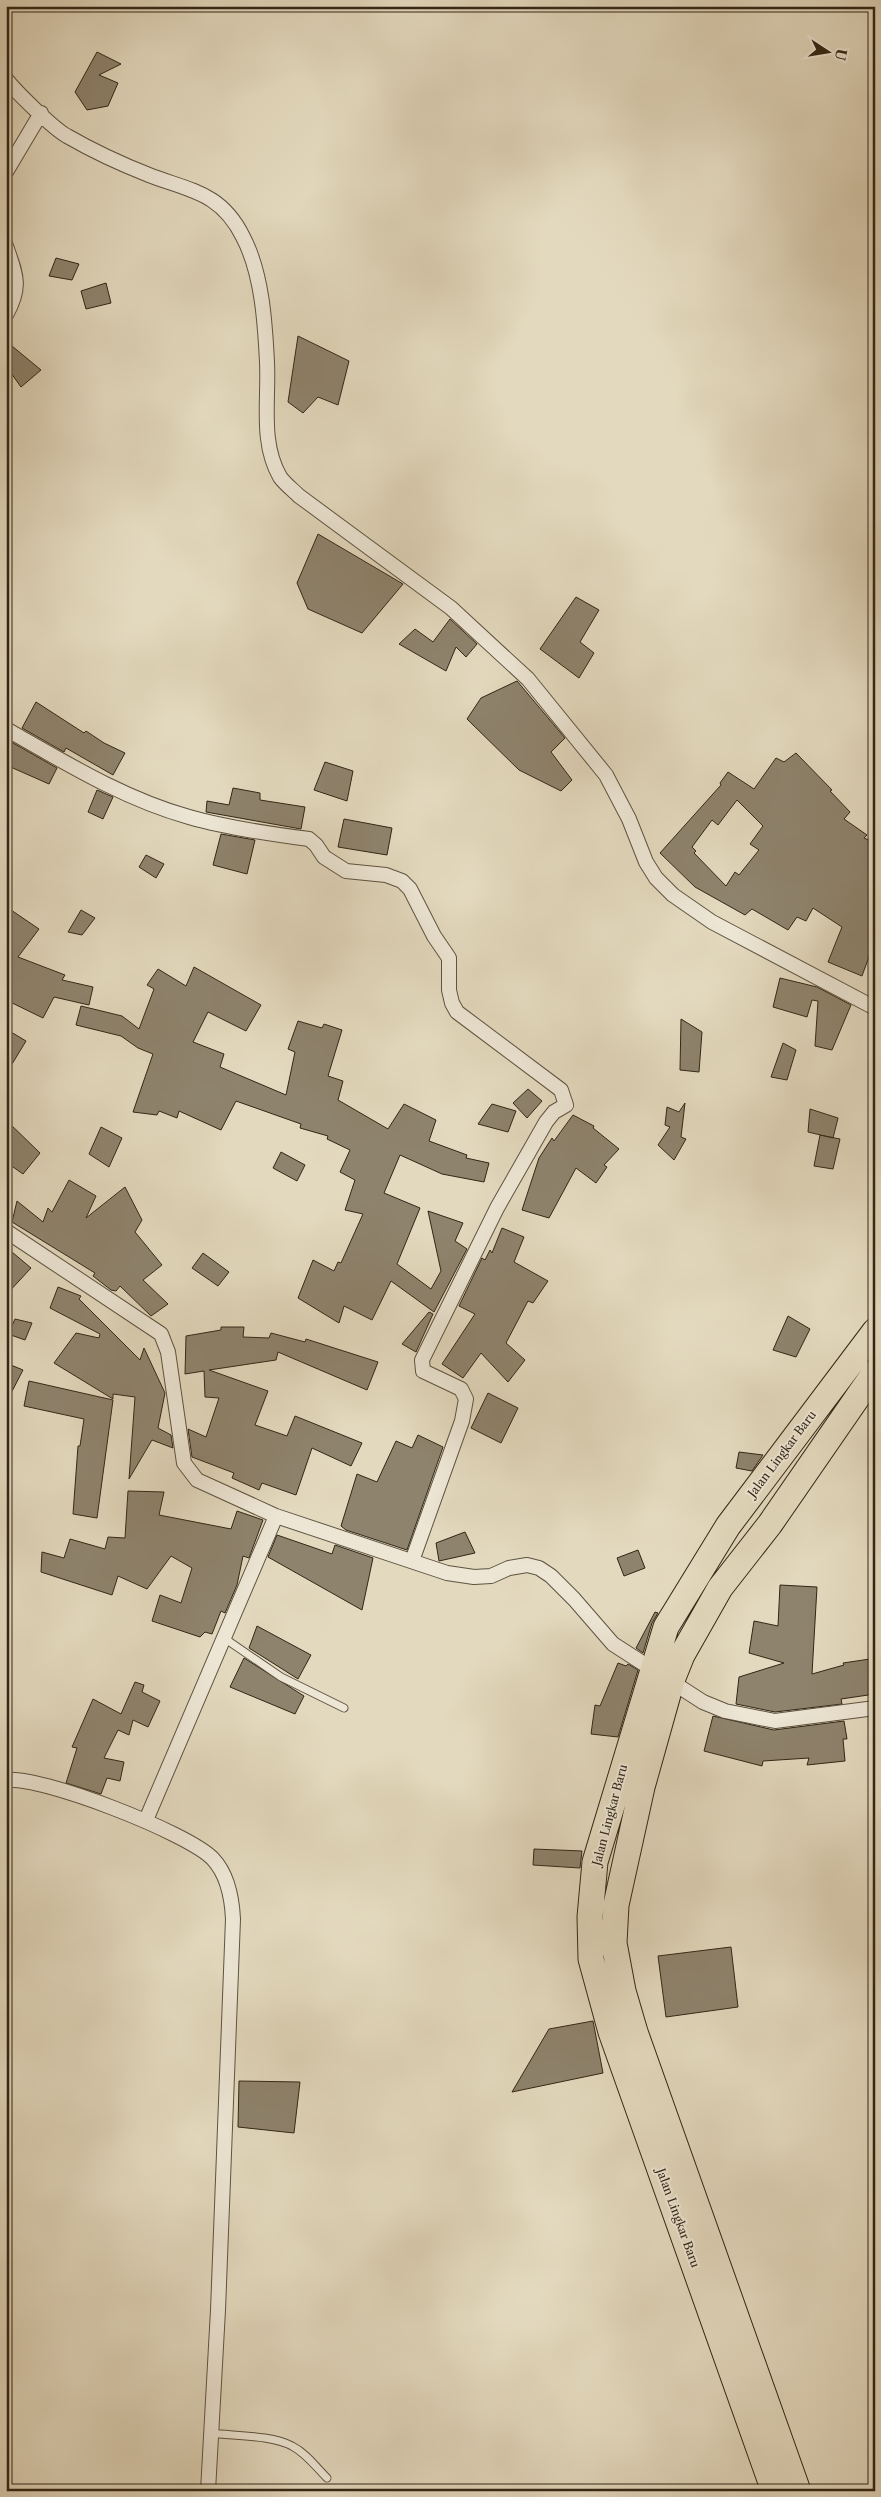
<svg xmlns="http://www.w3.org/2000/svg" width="881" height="2497" viewBox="0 0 881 2497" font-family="'Libre Caslon Text',serif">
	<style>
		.building { fill: #8e836d; stroke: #322616; fill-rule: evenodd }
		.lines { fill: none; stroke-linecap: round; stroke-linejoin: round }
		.lane-casing { stroke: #5e5340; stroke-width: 9 }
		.street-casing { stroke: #5e5340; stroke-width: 16 }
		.highway-casing { stroke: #322616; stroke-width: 27 }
		.lane { stroke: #ede6d5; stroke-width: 7 }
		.street { stroke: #ede6d5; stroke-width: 14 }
		.highway { stroke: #e3d9be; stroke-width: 25 }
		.labels { text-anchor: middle; stroke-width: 4; stroke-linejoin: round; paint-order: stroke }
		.street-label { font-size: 12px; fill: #322616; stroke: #ede6d5 }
	</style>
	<rect width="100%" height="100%" fill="#e3d9be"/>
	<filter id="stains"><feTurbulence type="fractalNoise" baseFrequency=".004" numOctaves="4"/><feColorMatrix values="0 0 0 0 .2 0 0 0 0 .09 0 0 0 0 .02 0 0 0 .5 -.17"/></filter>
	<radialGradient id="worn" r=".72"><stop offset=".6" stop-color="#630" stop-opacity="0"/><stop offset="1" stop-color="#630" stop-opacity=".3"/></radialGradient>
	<path class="building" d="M97,52L121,64L99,75L118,83L108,106L87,110L75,92Z
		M56,258L79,264L72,280L49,276Z
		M106,283L111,303L86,309L81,291Z
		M298,336L349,361L338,405L318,397L303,413L288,402Z
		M12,346L41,370L21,387L6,366Z
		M318,534L403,584L362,633L308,609L297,583Z
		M576,597L599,610L580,642L594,653L579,678L540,649Z
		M450,619L477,644L466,657L456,647L446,671L399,644L415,629L433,642Z
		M517,681L565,738L551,752L572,780L561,791L519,770L467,719L481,698Z
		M36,702L84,733L86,731L104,743L125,753L113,775L66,748L64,752L22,728Z
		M6,739L57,768L49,784L6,765Z
		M796,753L832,790L830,791L850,812L844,819L867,835L864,838L875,843V940L862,976L828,962L842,927L813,908L806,921L797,917L788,930L752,909L745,915L695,887L660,853L721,785L720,783L728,772L754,789L776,758L784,762ZM737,800L763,826L750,844L759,850L739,875L735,872L726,886L694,853L696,851L692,847L712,820L718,825Z
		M325,762L353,771L347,801L314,790Z
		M233,788L260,793V800L305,807L301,829L206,812L207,801L229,805Z
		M97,790L113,797L103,819L88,812Z
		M344,819L392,828L387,855L338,847Z
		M221,834L255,840L247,874L213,865Z
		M146,855L164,864L156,878L139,867Z
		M11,910L39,929L18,957L65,975L62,980L93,987L89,1005L54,997L43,1018L6,1000V918Z
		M81,910L95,918L82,935L68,932Z
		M194,967L261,1005L246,1031L208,1012L193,1042L224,1054L220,1067L286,1095L295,1052L288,1049L298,1021L322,1028L324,1024L342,1030L328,1076L343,1081L338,1100L388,1129L404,1104L436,1120L429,1141L467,1155L466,1158L489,1163L484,1182L442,1174L400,1155L384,1193L420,1208L397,1264L431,1289L441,1271L428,1211L463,1223L455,1241L467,1249L434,1312L391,1281L372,1320L344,1306L339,1323L298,1298L313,1260L334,1271L338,1262L341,1263L363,1214L345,1210L355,1180L340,1172L350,1150L327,1139L328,1136L300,1128L301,1124L236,1101L221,1130L179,1111L177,1118L159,1111L157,1115L133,1112L153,1054L138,1048L121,1036L76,1025L81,1006L122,1016L139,1029L154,989L147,985L158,969L186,986Z
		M780,978L817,987L851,1005L832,1050L815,1046L818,1001L812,1000L807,1017L773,1007Z
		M681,1019L702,1032L699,1072L680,1070Z
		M6,1029L26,1041L6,1074Z
		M783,1043L796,1050L787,1080L771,1077Z
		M528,1089L542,1101L527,1118L513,1103Z
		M685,1103L681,1137L686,1139L674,1160L658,1145L670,1127L665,1125L667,1107L679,1112Z
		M492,1104L516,1111L508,1132L478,1124Z
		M810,1109L838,1118L833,1138L808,1132Z
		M573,1115L594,1126L593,1128L619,1149L604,1165L607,1167L596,1183L576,1168L549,1218L522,1210L539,1158L552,1138L554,1141Z
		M6,1120L40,1153L23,1174L6,1162Z
		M101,1127L122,1138L109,1167L89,1154Z
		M820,1135L840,1139L833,1169L814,1166Z
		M281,1152L305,1165L297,1181L273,1168Z
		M69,1180L96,1196L86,1218L125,1187L142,1220L135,1232L162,1265L143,1280L168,1304L151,1316L120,1286L116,1291L111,1290L93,1276L95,1273L12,1222L17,1201L43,1222L48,1208L52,1212Z
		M502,1228L524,1237L514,1262L548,1281L533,1303L528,1301L506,1343L525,1360L508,1382L481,1353L463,1378L442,1364L475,1314L459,1306L482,1258L485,1260L490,1250L492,1253Z
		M6,1247L31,1268L6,1295Z
		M203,1253L229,1272L218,1286L192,1268Z
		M58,1287L81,1296L79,1299L140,1360L144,1348L165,1393L158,1428L171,1435L173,1448L152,1440L129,1479L135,1397L113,1394V1399L54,1363L76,1333L99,1338L100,1334L50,1308Z
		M429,1312L433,1314L416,1352L402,1344Z
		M788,1316L810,1329L796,1357L773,1350Z
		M15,1319L32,1323L25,1340L8,1334Z
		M221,1327H244L243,1337L269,1338L271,1333L305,1342L306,1339L378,1362L367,1390L278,1352L276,1360L209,1370L268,1391L255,1425L287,1436L295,1416L362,1443L351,1466L312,1448L296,1495L262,1483L259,1490L232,1478L234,1473L192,1457L188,1429L206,1437L219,1398L205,1397L204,1371L185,1374L186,1336L221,1330Z
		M6,1363L23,1370L6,1403Z
		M29,1381L113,1400L97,1518L73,1514L78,1446H80L84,1419L24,1406Z
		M488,1393L518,1408L501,1443L471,1428Z
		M418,1435L443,1447L407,1550L346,1530L341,1526L357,1474L377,1482L396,1441L412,1448Z
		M739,1452L763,1455L752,1471L736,1468Z
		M128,1491L164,1492L159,1515L231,1529L237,1511L263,1520L249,1558L243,1556L237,1585L225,1613L221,1611L212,1634L205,1632L200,1637L152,1621L160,1595L181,1603L192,1568L171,1556L147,1589L118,1576L112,1595L41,1572L42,1552L64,1558L70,1539L105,1549L108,1537L125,1538Z
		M465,1532L475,1553L439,1561L436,1543Z
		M277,1535L332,1554L335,1545L373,1558L362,1610L268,1557Z
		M638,1550L645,1568L624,1576L617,1558Z
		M780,1585L817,1587L812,1674L844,1665L843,1663L870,1659L875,1694L841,1699L842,1704L775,1712L736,1704L739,1677L784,1663L749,1653L754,1621L778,1626Z
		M655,1612L658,1613L652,1623L643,1653L636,1648Z
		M257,1626L311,1655L298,1679L249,1648Z
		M244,1658L304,1696L295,1714L230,1687Z
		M618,1663L626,1666L628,1664L638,1670L618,1737L591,1734L595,1705L600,1706Z
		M135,1682L144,1685L142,1692L160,1701L148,1727L133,1720L129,1735L118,1730L104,1758L124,1762L120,1781L107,1778L101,1794L66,1783L77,1748L72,1747L93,1699L121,1714Z
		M713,1716L774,1730L844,1721L847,1739H843L845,1761L807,1765L809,1758L763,1761L762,1766L704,1751Z
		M534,1849L582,1851L580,1868L533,1865Z
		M731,1947L738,2007L666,2017L658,1956Z
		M593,2021L603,2073L512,2092L549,2029Z
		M239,2081L300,2082L294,2133L238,2127Z"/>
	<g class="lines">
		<defs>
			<path id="lane" d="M224,1638L281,1677L344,1708
				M211,2433C234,2436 272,2435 292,2446C306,2453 316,2467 327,2478"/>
			<path id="street" d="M6,79C16,92 54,129 67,136C93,151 121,164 149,175C190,191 221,192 243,237C262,273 265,322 267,362C269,401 260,442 280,477C285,484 293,490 299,496L451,608L528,679L606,775L629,819L646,862L656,878L673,895L712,922L875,1008
				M6,172L41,113
				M6,246C16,275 22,286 6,315
				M6,729C64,762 124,799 189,817C227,828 270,834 309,839L316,845L324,857L346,871L386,875L402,881L410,889L434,936L449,958V990L452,1003L457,1012L561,1090L566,1105L554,1112L546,1122L497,1208L422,1360L423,1371L461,1389L466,1399L462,1421L412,1561
				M6,1231L161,1334L168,1352L184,1463L197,1480L276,1516L447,1573L474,1577L491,1576L509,1568L527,1565L539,1568L551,1576L574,1599L613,1644L703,1702L725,1711L775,1721L875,1708
				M6,1780C39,1775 189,1833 213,1859C228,1875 232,1898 233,1919L218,2310L208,2491
				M146,1820L276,1516"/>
			<path id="highway" d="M774,2491L611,2032L591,1959L590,1917L595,1862L666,1627L728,1526L875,1331
				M798,2491L635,2032L623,1991L614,1943L616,1905L642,1787L672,1680L682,1655L720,1588L770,1524L875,1372"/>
		</defs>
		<use href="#lane" class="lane-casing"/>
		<use href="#street" class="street-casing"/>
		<use href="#highway" class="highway-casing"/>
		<use href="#lane" class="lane"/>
		<use href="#street" class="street"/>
		<use href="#highway" class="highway"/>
	</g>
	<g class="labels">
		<g class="street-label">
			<text transform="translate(782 1454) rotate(-53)" y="4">Jalan Lingkar Baru</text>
			<text transform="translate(610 1815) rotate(-75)" y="4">Jalan Lingkar Baru</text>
			<text transform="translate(678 2218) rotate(70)" y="4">Jalan Lingkar Baru</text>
		</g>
	</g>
	<rect width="881" height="2497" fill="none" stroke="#e3d9be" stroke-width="25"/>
	<rect x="8" y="8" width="866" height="2482" fill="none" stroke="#322616" stroke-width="2.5"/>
	<rect x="12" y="12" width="856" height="2472" fill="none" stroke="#322616"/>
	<g transform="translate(828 52) rotate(102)" stroke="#ede6d5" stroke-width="4" paint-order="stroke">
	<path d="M0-4L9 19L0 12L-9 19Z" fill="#322616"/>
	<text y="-8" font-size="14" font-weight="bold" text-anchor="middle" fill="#322616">U</text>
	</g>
	<rect width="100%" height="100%" filter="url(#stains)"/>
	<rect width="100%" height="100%" fill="url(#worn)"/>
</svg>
